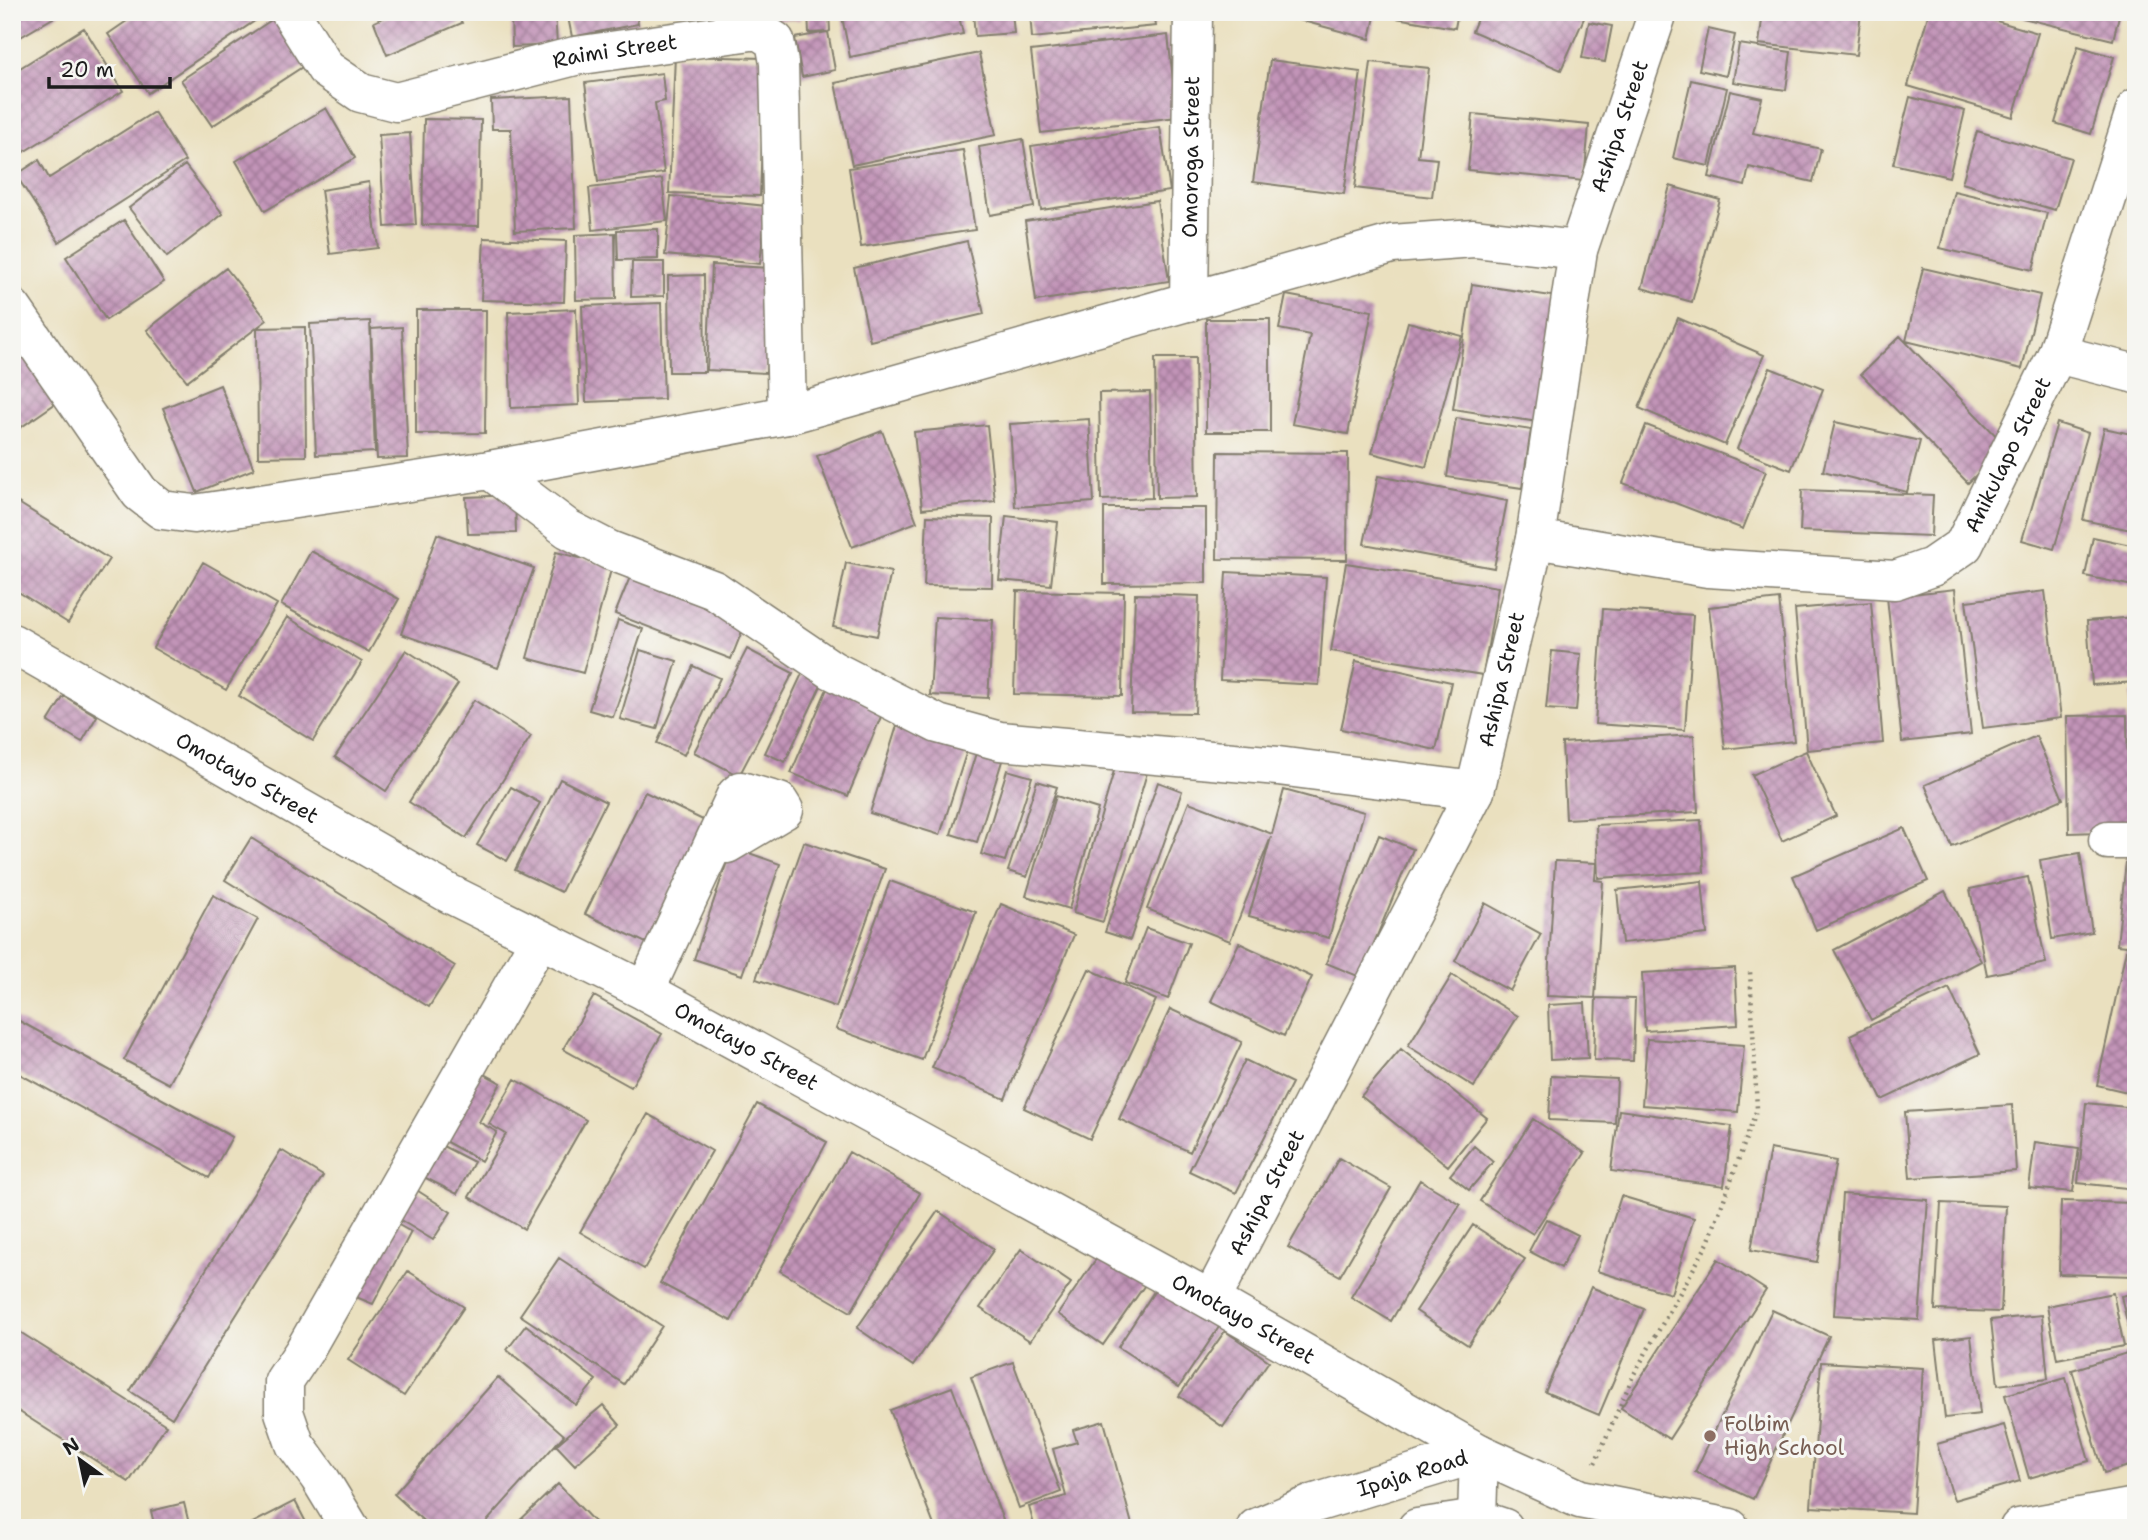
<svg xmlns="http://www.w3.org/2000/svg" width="2148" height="1540" viewBox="0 0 2148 1540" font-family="'Shantell Sans',sans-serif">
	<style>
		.building { fill: url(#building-cross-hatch) }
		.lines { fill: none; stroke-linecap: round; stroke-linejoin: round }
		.minor-casing { stroke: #837e6e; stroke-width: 41 }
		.major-casing { stroke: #837e6e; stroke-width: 41 }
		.path { stroke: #837e6e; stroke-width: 4.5; stroke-dasharray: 2 5; stroke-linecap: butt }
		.minor { stroke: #fff; stroke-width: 38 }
		.major { stroke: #fff; stroke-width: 38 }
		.education-dot { fill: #8d6e63; stroke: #f6f6f2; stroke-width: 2.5 }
		.labels { text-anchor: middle; stroke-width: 6; stroke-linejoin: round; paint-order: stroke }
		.street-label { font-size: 21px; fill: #1c1c1c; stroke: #f6f6f2 }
		.education-label { font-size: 21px; fill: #785e54; stroke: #f6f6f2; text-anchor: start }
	</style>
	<defs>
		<pattern id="building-cross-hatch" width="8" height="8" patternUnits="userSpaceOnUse" patternTransform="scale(1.75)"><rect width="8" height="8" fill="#c294b8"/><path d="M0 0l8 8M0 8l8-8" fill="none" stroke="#9d7895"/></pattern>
	</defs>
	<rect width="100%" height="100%" fill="#f6f6f2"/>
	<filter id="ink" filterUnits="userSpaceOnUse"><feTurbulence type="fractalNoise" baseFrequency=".0143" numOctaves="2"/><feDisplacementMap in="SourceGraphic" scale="14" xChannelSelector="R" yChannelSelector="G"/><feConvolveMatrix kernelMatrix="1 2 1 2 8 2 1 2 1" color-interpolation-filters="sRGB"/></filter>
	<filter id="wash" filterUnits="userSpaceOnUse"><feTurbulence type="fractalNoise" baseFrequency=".00686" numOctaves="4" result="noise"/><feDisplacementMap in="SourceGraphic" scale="28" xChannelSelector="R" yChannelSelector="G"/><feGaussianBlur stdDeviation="1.57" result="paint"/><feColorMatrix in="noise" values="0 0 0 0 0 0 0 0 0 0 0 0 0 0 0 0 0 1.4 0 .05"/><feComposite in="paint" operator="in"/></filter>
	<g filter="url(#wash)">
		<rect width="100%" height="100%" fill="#eae0bf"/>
		<g id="blocks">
			<path class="building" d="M12,12H63L12,42Z
				M140,12H268L148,93L108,34Z
				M396,12H457L462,23L387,55L374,22Z
				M511,12H555L557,45L512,47Z
				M567,12H636L638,24L572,37Z
				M764,12H800V20H764Z
				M808,12H829L830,31L828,32L835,70L802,77L795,38L827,32L809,33Z
				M841,12H958L963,34L850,57Z
				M973,12H1012L1014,33L975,36Z
				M1030,12H1154L1156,26L1032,38Z
				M1269,12H1376L1370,39Z
				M1391,12H1458L1455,28L1390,17Z
				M1480,12H1577L1585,16L1561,70L1472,31Z
				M1763,12H1861L1856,55L1759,44Z
				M1929,12H1965L2038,33L2013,117L1908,86Z
				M2025,12H2120L2113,40L2023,18Z
				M282,13L313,60L212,126L181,80Z
				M1589,22L1612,26L1605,62L1582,58Z
				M84,28L123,91L12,159V73Z
				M1708,29L1735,35L1726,76L1699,70Z
				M1168,35L1177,117L1041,133L1031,51Z
				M1739,44L1791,52L1786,90L1733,82Z
				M2078,46L2114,57L2091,134L2055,123Z
				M979,53L996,135L852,165L835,83Z
				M675,56L765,58L760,196L669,193Z
				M1270,60L1361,72L1344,194L1253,182Z
				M1371,62L1429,68L1418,157L1437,159L1432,197L1355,188Z
				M662,73L665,101L655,103L664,173L598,182L585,83Z
				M1691,80L1727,88L1709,166L1673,158Z
				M1730,91L1762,98L1753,133L1821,149L1813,182L1749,167L1745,186L1709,177Z
				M571,96L576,228L515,231L511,129H492L491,100Z
				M1910,97L1965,111L1949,177L1893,164Z
				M326,108L355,158L265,211L236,161Z
				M154,112L185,161L59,242L16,175L39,160L49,178Z
				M1473,114L1589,125L1584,181L1468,170Z
				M424,119L481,120L479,226L422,225Z
				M1160,127L1170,191L1041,210L1031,146Z
				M1977,131L2071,158L2055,210L1962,183Z
				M410,133L416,225L385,227L379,135Z
				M1023,139L1034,207L990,215L979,147Z
				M963,150L975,230L861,247L849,168Z
				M185,165L223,214L167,257L129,208Z
				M662,179L667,221L593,230L589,188Z
				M369,182L378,248L330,254L321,190Z
				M1670,186L1720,200L1692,302L1642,288Z
				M1954,191L2047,213L2033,270L1940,248Z
				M671,196L766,206L760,264L665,255Z
				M1157,201L1169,281L1036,301L1025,221Z
				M124,220L164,282L106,320L66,257Z
				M658,229V259L618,260L617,230Z
				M615,233L616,299L576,300L575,235Z
				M484,238L566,241L564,302L481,300Z
				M967,241L984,314L870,341L854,268Z
				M632,262H664V296L631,297Z
				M712,265L772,268L766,373L707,370Z
				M226,268L267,320L187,381L147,330Z
				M1923,268L2040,295L2022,369L1906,341Z
				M704,275L705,372H669L668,276Z
				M1472,284L1558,297L1538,422L1453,409Z
				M1286,295L1372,311L1348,434L1292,424L1310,335L1279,329Z
				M661,303L664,399L586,402L582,306Z
				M576,309L579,405L511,408L508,312Z
				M416,310H486L485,433L416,434Z
				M1678,318L1764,355L1725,445L1639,408Z
				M1206,319H1270V432H1206Z
				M370,321L375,452L316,455L310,324Z
				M1408,322L1462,336L1426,467L1372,453Z
				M305,327L306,456L258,457L257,328Z
				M402,327L408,458L377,459L371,329Z
				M12,334L59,401L17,430L12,423Z
				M1900,336L2006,446L1968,483L1861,374Z
				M1155,358H1195L1197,497L1157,498Z
				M1770,368L1823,389L1791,470L1737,449Z
				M220,385L254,469L197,492L163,408Z
				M1150,392L1152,498L1101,500L1099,393Z
				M1456,418L1531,430L1522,488L1447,477Z
				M1089,419L1094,502L1015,507L1010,424Z
				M1835,422L1920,441L1907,492L1823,471Z
				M2057,423L2088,433L2054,549L2022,540Z
				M987,425L995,501L922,509L914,432Z
				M1646,425L1766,471L1743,529L1623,483Z
				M2104,428L2136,435V531L2083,520Z
				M882,431L917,522L852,547L817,456Z
				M1218,452L1348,453L1347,560L1217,559Z
				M1378,476L1507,501L1494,568L1364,544Z
				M1802,490L1933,495L1931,536L1800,531Z
				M515,495L516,533L468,534L466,497Z
				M12,499L109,559L68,623L12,588Z
				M1104,508H1206V583L1104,584Z
				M927,516L993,518L992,587L924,586Z
				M1006,516L1058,522L1051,585L999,580Z
				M437,534L534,568L498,668L401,634Z
				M2093,537L2136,546V573L2133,586L2085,576Z
				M311,551L399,599L369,652L281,605Z
				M556,552L612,566L583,673L527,658Z
				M203,562L277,604L226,690L153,648Z
				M846,563L891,572L877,636L833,627Z
				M1346,563L1498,587L1483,675L1331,651Z
				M632,572L748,616L731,659L615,614Z
				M1226,572L1326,577L1319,685L1220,680Z
				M1955,589L1971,734L1902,742L1887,597Z
				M1017,591L1124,593L1122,696L1014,694Z
				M2045,591L2061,718L1983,728L1966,601Z
				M1135,594L1199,596L1195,713L1131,712Z
				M1779,599L1794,741L1725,749L1709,607Z
				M1871,602L1883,743L1807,750L1795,609Z
				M1603,609L1693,615L1685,730L1595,724Z
				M287,617L362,662L313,741L239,696Z
				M935,617L993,620L988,698L930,695Z
				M2136,617V682L2092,685L2087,621Z
				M618,620L643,629L613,717L589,710Z
				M747,649L793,673L739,776L694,752Z
				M406,650L458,684L386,791L335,757Z
				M640,650L677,661L657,729L620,719Z
				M1552,651L1581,654L1576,711L1546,709Z
				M1356,661L1451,682L1436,750L1341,729Z
				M807,663L827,673L785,762L765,753Z
				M693,666L720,678L684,755L657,743Z
				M829,684L885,707L848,796L791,773Z
				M2130,694H2136V786H2134Z
				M64,696L97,716L82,742L48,722Z
				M474,700L531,736L466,838L409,802Z
				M2127,715L2129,831L2069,833L2067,716Z
				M900,716L971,738L940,835L870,813Z
				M1694,735L1698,812L1566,819L1562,743Z
				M2036,736L2063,799L1952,847L1925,785Z
				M1806,751L1836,816L1782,841L1752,775Z
				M976,753L1002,761L977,842L951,834Z
				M1118,757L1149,766L1103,922L1073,913Z
				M1007,770L1032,777L1005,861L981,854Z
				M560,779L606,802L561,892L515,870Z
				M1037,781L1057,787L1027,877L1008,871Z
				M1158,782L1182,791L1130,940L1105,932Z
				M511,787L540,803L507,861L477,845Z
				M1284,790L1364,812L1329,938L1249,916L1271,837L1230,941L1147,909L1189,802L1272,834Z
				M645,792L705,821L646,943L585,914Z
				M1056,796L1098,809L1069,909L1026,896Z
				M1701,820L1704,872L1598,878L1596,825Z
				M1904,828L1928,881L1816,930L1793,876Z
				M1379,835L1413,849L1360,977L1326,963Z
				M251,838L455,966L429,1007L225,880Z
				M804,842L885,869L836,1007L756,979Z
				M2128,843L2136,844V947L2117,945Z
				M732,847L780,864L742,975L694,959Z
				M2080,853L2092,932L2052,939L2040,860Z
				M1555,861L1596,863L1595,880L1603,881L1595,998L1547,996Z
				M2028,877L2046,963L1987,975L1970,889Z
				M890,881L976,912L922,1060L836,1029Z
				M1702,881L1707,934L1622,943L1617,890Z
				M1945,891L1981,961L1871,1020L1834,950Z
				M213,895L258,919L169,1084L124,1060Z
				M1485,903L1541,934L1510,991L1455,961Z
				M1001,904L1074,935L1005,1099L932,1068Z
				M1146,928L1189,943L1168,999L1125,983Z
				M1239,943L1312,977L1284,1036L1211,1001Z
				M2126,950L2136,952V1094L2097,1085Z
				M1735,968L1738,1025L1645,1031L1642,973Z
				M1089,969L1156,1000L1090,1139L1024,1108Z
				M1452,975L1518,1016L1474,1087L1408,1046Z
				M1949,988L1980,1054L1882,1100L1850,1035Z
				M594,996L662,1034L631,1087L563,1049Z
				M1596,998L1635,999L1633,1061L1594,1060Z
				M1585,1003L1588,1058L1550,1060L1548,1005Z
				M1170,1009L1242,1042L1190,1152L1119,1119Z
				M12,1017L232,1137L209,1178L12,1070Z
				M1647,1039L1744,1045L1738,1112L1642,1105Z
				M1401,1049L1487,1118L1448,1166L1361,1096Z
				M1245,1060L1292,1083L1236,1193L1189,1171Z
				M479,1071L501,1083L479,1122L497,1132L481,1161L441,1139Z
				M1551,1076L1617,1079L1615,1123L1549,1120Z
				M515,1079L586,1120L524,1229L469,1197L506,1134L489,1124Z
				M2086,1103L2136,1108V1189L2078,1183Z
				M757,1104L827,1142L731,1321L660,1283Z
				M2012,1105L2016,1171L1910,1178L1905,1112Z
				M1619,1110L1732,1126L1724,1186L1611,1171Z
				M648,1114L712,1151L644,1269L580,1232Z
				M1533,1119L1585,1153L1533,1234L1480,1201Z
				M2035,1142L2079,1148L2073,1192L2029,1188Z
				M439,1144L474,1162L457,1194L422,1176Z
				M1474,1146L1493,1162L1469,1190L1450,1175Z
				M1770,1149L1836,1161L1817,1262L1751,1250Z
				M281,1150L323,1176L172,1418L130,1391Z
				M849,1152L920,1193L851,1312L780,1271Z
				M1339,1158L1391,1188L1340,1276L1288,1247Z
				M1420,1180L1460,1204L1391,1321L1351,1297Z
				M415,1189L451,1212L433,1240L397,1218Z
				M1842,1194L1928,1200L1919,1320L1834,1315Z
				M1621,1196L1694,1218L1671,1294L1597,1271Z
				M2061,1201L2136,1203V1276L2059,1274Z
				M1941,1203L2006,1206L2001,1312L1935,1310Z
				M938,1211L994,1249L913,1366L857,1328Z
				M1546,1219L1578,1235L1561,1268L1529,1251Z
				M395,1223L411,1232L373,1304L356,1297Z
				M1473,1225L1525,1259L1468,1345L1416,1311Z
				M1021,1249L1071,1283L1030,1341L980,1308Z
				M1103,1249L1149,1279L1103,1345L1058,1314Z
				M559,1258L662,1326L624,1384L520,1315Z
				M1718,1259L1766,1290L1669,1439L1621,1408Z
				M408,1271L464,1307L404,1396L348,1360Z
				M1159,1284L1221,1324L1179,1387L1118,1347Z
				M1591,1287L1644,1309L1599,1415L1545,1392Z
				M2113,1293L2124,1346L2057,1359L2047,1306Z
				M2136,1293V1342L2132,1343L2121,1296Z
				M1772,1310L1829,1336L1753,1499L1695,1472Z
				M2042,1315L2048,1379L1998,1385L1991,1320Z
				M526,1325L596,1380L576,1405L507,1350Z
				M12,1327L166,1425L129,1482L12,1407Z
				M1225,1331L1269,1361L1223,1427L1179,1396Z
				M1971,1336L1980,1414L1945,1418L1936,1340Z
				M2130,1352L2136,1371V1464L2104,1473L2072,1370Z
				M1013,1362L1061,1492L1019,1508L971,1377Z
				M1821,1362L1923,1368L1913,1513L1811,1507Z
				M498,1377L564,1435L481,1528H431L394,1494Z
				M2066,1378L2089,1461L2029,1478L2005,1395Z
				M952,1387L1006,1528H935L890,1410Z
				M603,1405L620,1425L575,1465L556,1445Z
				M1104,1421L1133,1528H1035L1029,1507L1066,1496L1053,1449L1077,1442L1073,1430Z
				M2004,1425L2020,1481L1954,1500L1937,1444Z
				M558,1484L600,1528H512Z
				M295,1501L309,1528H243Z
				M184,1503L190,1528H155L151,1511Z"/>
		</g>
	</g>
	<g filter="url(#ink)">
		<use href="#blocks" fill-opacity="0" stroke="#837e6e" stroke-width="2"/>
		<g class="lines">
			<defs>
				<g id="minor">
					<path id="s1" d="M290,12L326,69L361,93L396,102L575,56L758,30L775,41L779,63L787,415"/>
					<path id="s2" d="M1189,302L1193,12"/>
					<path d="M12,308L140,493L162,510L194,514L490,470L787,415L1392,244L1474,238L1578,250"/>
					<path d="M2057,354L2136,374"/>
					<path d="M490,470L568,529L609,550L714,590L832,670L938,724L1000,741L1278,766L1475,791"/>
					<path id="s3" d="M1535,539L1708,568L1895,580L1932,567L1964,545L2057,354L2136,108"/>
					<path id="s4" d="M12,643L448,893L645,991L1211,1300L1479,1453L1477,1519"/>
					<path d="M2108,840H2136"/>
					<path d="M645,991L736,795L741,791L779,802L784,810L727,844"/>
					<path id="s5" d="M1211,1300L1475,791L1535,539L1578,250L1658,12"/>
					<path d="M350,1528L319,1477L295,1444L284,1412V1381L304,1351L539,940"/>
				</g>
				<g id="major">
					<path id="s6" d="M1256,1528L1315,1503L1479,1453L1580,1499L1730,1528"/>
					<path d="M1417,1528L1477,1519L1504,1528"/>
					<path d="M2019,1528L2136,1507"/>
				</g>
			</defs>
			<use href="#minor" class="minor-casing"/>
			<use href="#major" class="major-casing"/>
			<path class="path" d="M1595,1463L1634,1374L1708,1243L1757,1109L1750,971"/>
			<use href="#minor" class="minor"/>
			<use href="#major" class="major"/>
		</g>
	</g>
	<circle class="education-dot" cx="1710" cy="1436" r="7"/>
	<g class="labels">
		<g class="street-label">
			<text dy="7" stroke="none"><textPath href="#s1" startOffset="371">Raimi Street</textPath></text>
			<text dy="7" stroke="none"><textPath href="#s5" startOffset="1255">Ashipa Street</textPath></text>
			<text dy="7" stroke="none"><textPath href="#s2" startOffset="145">Omoroga Street</textPath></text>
			<text dy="7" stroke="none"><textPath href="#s3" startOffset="541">Anikulapo Street</textPath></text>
			<text dy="7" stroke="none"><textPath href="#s5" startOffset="688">Ashipa Street</textPath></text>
			<text dy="7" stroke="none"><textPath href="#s4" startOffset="271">Omotayo Street</textPath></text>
			<text dy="7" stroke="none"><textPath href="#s4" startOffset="838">Omotayo Street</textPath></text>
			<text dy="7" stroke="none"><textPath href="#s5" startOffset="121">Ashipa Street</textPath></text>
			<text dy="7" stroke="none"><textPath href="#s4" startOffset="1405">Omotayo Street</textPath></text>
			<text dy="7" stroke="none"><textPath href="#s6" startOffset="166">Ipaja Road</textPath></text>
		</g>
		<g class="education-label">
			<text x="1724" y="1431">Folbim<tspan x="1724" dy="24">High School</tspan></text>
		</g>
	</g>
	<rect width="2148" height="1540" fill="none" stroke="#f6f6f2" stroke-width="42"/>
	<g transform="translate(80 1460) rotate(327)" stroke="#f6f6f2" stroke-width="5" paint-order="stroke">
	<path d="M0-5L12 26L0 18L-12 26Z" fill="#1c1c1c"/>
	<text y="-10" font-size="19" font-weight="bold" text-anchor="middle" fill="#1c1c1c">N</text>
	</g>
	<path d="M49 77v10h121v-10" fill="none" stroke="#1c1c1c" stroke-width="3.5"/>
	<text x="60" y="77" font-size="21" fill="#1c1c1c" stroke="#f6f6f2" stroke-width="5" paint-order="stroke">20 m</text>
</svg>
